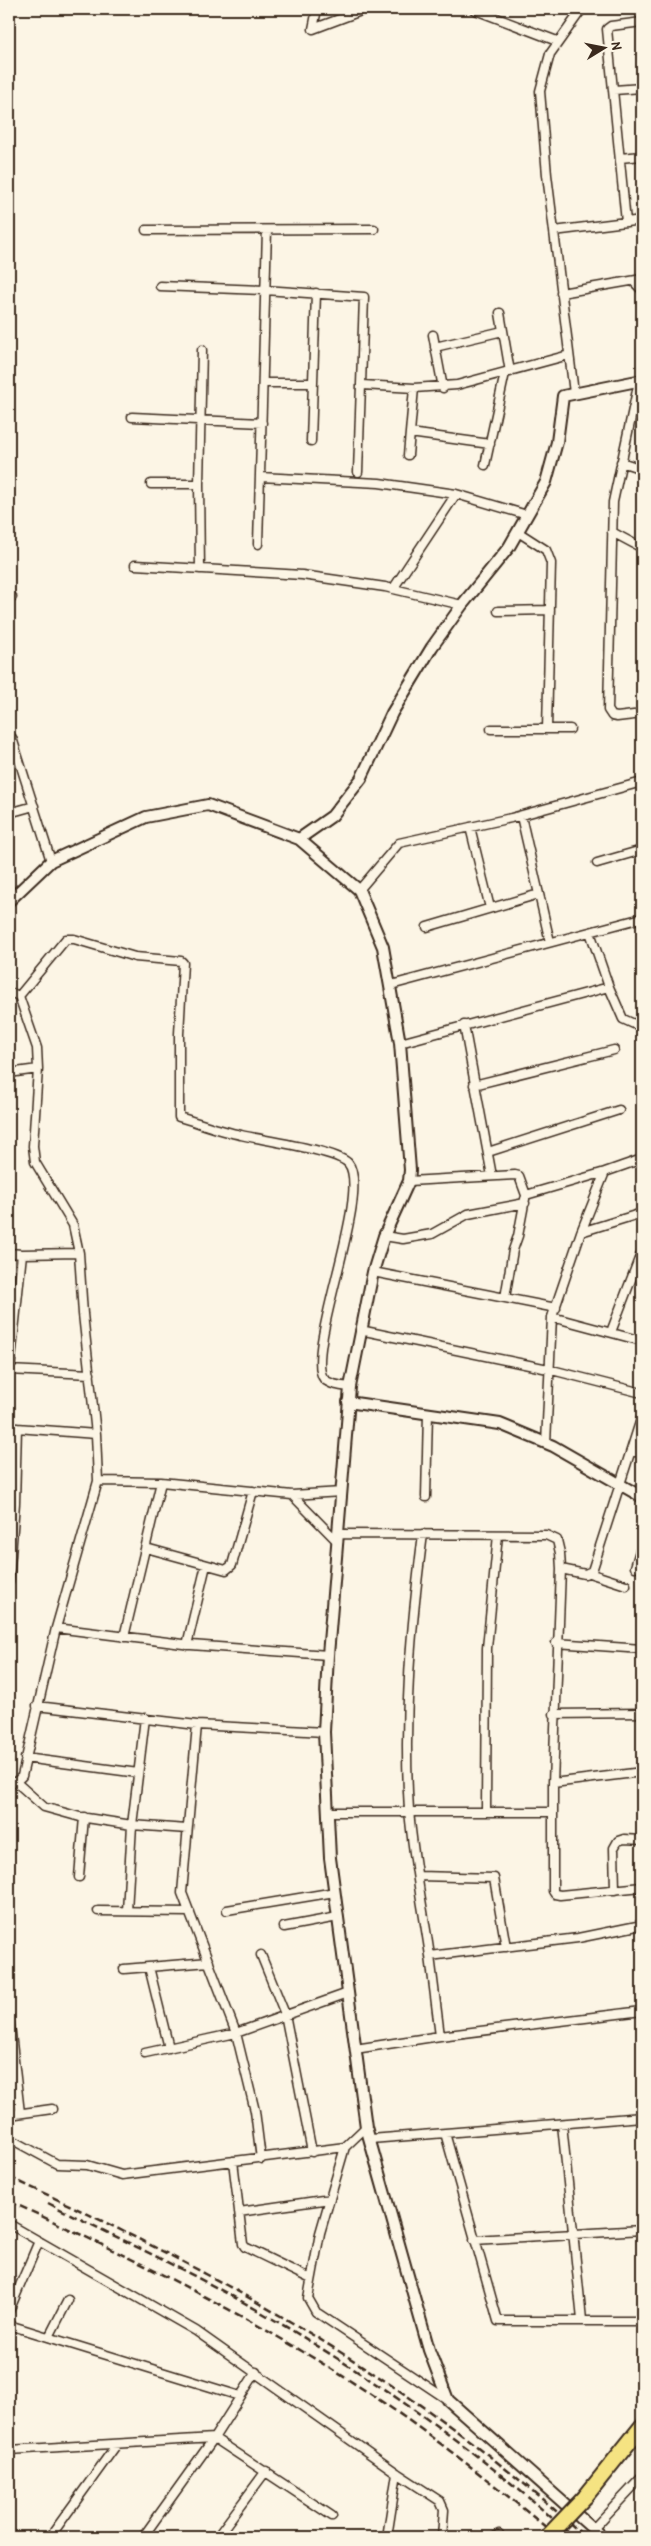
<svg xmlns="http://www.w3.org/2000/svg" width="651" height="2546" viewBox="0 0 651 2546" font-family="'Patrick Hand',sans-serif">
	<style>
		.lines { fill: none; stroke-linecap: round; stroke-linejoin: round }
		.street-casing { stroke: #3b2a1e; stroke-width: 11 }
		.secondary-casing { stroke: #3b2a1e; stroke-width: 14 }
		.highway-casing { stroke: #3b2a1e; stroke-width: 18 }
		.street { stroke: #fcf5e5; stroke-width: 8 }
		.secondary { stroke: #fcf5e5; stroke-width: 10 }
		.highway { stroke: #f5e382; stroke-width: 14 }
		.rail { stroke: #3b2a1e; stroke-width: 2.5; stroke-dasharray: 8 4; stroke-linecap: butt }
		.highway-bridge-casing { stroke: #3b2a1e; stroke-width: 18; stroke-linecap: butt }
		.highway-bridge { stroke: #f5e382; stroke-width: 14 }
	</style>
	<rect width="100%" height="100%" fill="#fcf5e5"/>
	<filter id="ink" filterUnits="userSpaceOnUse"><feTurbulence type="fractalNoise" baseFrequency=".02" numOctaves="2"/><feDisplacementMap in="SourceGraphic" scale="10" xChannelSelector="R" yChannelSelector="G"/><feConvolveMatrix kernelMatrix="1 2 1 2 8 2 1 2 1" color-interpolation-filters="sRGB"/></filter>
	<g filter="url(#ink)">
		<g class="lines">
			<defs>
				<path id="street" d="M317,9L313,29L366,9
					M473,9L557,41
					M614,90L642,88
					M620,158L642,156
					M626,222L607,29L611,26L642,22
					M146,230L374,229
					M554,231L642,220
					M633,281L642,290
					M160,286L265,290L364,297L358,472
					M561,293L642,279
					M500,313L510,372
					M433,335L443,388
					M435,347L503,331
					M639,381L613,502L608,710L612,716L617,717L642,714
					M263,383H313
					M362,385L414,388L457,385L569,355
					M574,393L547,175L540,91L550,54L582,9
					M132,417L262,423
					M410,433L490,444
					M311,441L316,293
					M408,455L414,388
					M621,462L642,469
					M485,465L505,373
					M260,477L379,483L456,494L527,515
					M151,484H199
					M518,532L546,550L551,563L547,729
					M612,532L642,548
					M258,544L267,230
					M135,565L302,575L385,587L462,605
					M200,569L199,484L202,350
					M393,589L456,494
					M9,598L12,597
					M498,611L550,610
					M491,729H570
					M12,738L51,861
					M9,813L34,806
					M521,816L550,942
					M470,827L490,908
					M597,863L642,850
					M359,890L399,843L511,818L642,782
					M427,927L539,894
					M590,932L609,987
					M391,985L642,918
					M9,992L19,996L37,1048L38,1069L33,1146L35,1162L73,1225L79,1253L83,1314L96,1434L98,1481L56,1628L22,1776L16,1782H9
					M19,996L66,939H74L135,957L181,961L183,963L179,1034V1117C200,1123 220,1131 241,1135C262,1140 335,1150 348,1163C373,1192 303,1354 324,1379C330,1385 342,1386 350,1387
					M464,1025L492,1176
					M400,1043L609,987L623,1019L634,1024L642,1021
					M9,1073L38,1069
					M474,1085L614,1050
					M488,1152L619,1110
					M409,1181L515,1175L519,1176L526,1195L605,1172
					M581,1232L642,1213
					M384,1236L403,1239L432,1234L468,1214L525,1203
					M9,1253L22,1254L10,1370
					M22,1254L79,1253
					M373,1272L556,1308
					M505,1298L513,1250L518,1236L525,1199
					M552,1317L642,1341
					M360,1330L548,1369L642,1393
					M611,1332L642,1251
					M9,1370L90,1374
					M9,1427L17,1428L15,1503L9,1581
					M17,1428L96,1434
					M546,1443L552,1317L581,1232L605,1172L642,1159
					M631,1451L642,1453
					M98,1481L161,1482L292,1495L342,1492
					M292,1495L338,1542
					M426,1497L428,1413
					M338,1534L546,1535L557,1540L560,1553L561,1569L553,1783V1891L555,1894L560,1895L642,1887
					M423,1534C411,1626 403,1717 409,1810C413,1858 423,1908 430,1956
					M146,1548L226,1570L232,1565L253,1491
					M635,1567L642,1544
					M561,1569L585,1574L592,1571L642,1416
					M589,1573L626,1585
					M56,1628L191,1645L328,1655
					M124,1637L161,1482
					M556,1643L642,1649
					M187,1645L206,1565
					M37,1706L197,1725L324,1732
					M554,1714L642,1713
					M145,1718L132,1825L187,1829
					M197,1725L182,1893L236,2033L255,2111L261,2159
					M25,1758L138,1773
					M16,1782L44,1807L80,1817L132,1825L127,1911
					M553,1783L642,1772
					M328,1812H553
					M486,1812L487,1648L498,1535
					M419,1876L494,1878L506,1947
					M79,1877L84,1817
					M615,1890L614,1848L618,1841L624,1839L642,1840
					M227,1910L335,1892
					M98,1911L190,1912
					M284,1927L338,1917
					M261,1955L285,2014L312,2152
					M149,1967L169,2048
					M124,1969L209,1962
					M9,2016L20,2113
					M440,2036L642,2011
					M355,2049L440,2036L430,1956L578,1938L642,1925
					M145,2053L236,2033L348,1993
					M9,2115L52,2109
					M562,2124L582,2320
					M366,2127L345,2147L320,2233L308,2298L316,2312L448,2400
					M445,2133L498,2321H642
					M9,2138L57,2164L87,2165L122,2175L345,2147
					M371,2139L642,2117
					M233,2161L243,2244L245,2247L311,2279
					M239,2212L330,2199
					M9,2224L196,2331L397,2473L440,2501L444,2510L442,2537
					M474,2240L642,2230
					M9,2311L39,2241
					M9,2325L240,2396
					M49,2337L68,2300
					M9,2450L214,2438L332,2516
					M593,2529L642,2477
					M50,2537L117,2444
					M143,2537L214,2438L256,2372
					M217,2537L266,2471
					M387,2537L397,2473
					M495,2537L499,2534"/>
				<path id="secondary" d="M299,839L332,816L361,779L392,713L432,647L462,605L509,547L546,482L557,442L563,396L642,380
					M9,901L51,861L146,817L208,805L299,839L359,890L383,947L400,1043L410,1170L409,1181L384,1236L373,1272L350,1387L328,1655L324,1732L330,1858L366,2127L429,2350L448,2400L602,2537
					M348,1402L500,1424L553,1446L642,1497"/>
				<path id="highway" d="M585,2497L642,2426"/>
			</defs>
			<use href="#street" class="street-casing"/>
			<use href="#secondary" class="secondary-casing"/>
			<use href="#highway" class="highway-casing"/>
			<use href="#street" class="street"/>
			<use href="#secondary" class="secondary"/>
			<use href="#highway" class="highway"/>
			<path class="rail" d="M9,2177C215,2271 417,2382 585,2537
				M9,2201C135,2259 259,2320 375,2397C439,2440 498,2488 558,2537
				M48,2203C130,2244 214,2283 293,2331C389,2389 491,2461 573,2537"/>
			<defs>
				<path id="highway-bridge" d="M547,2537L585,2497"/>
			</defs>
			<use href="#highway-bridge" class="highway-bridge-casing"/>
			<use href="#highway-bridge" class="highway-bridge"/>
		</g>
	</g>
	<rect width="651" height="2546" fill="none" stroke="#fcf5e5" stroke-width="30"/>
	<rect x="15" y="15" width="621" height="2516" fill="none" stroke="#3b2a1e" stroke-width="2" filter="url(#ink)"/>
	<g transform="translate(604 48) rotate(80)" stroke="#fcf5e5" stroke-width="4" paint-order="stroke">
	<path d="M0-4L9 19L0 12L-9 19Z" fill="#3b2a1e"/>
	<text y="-8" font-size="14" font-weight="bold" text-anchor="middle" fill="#3b2a1e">N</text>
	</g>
</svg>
